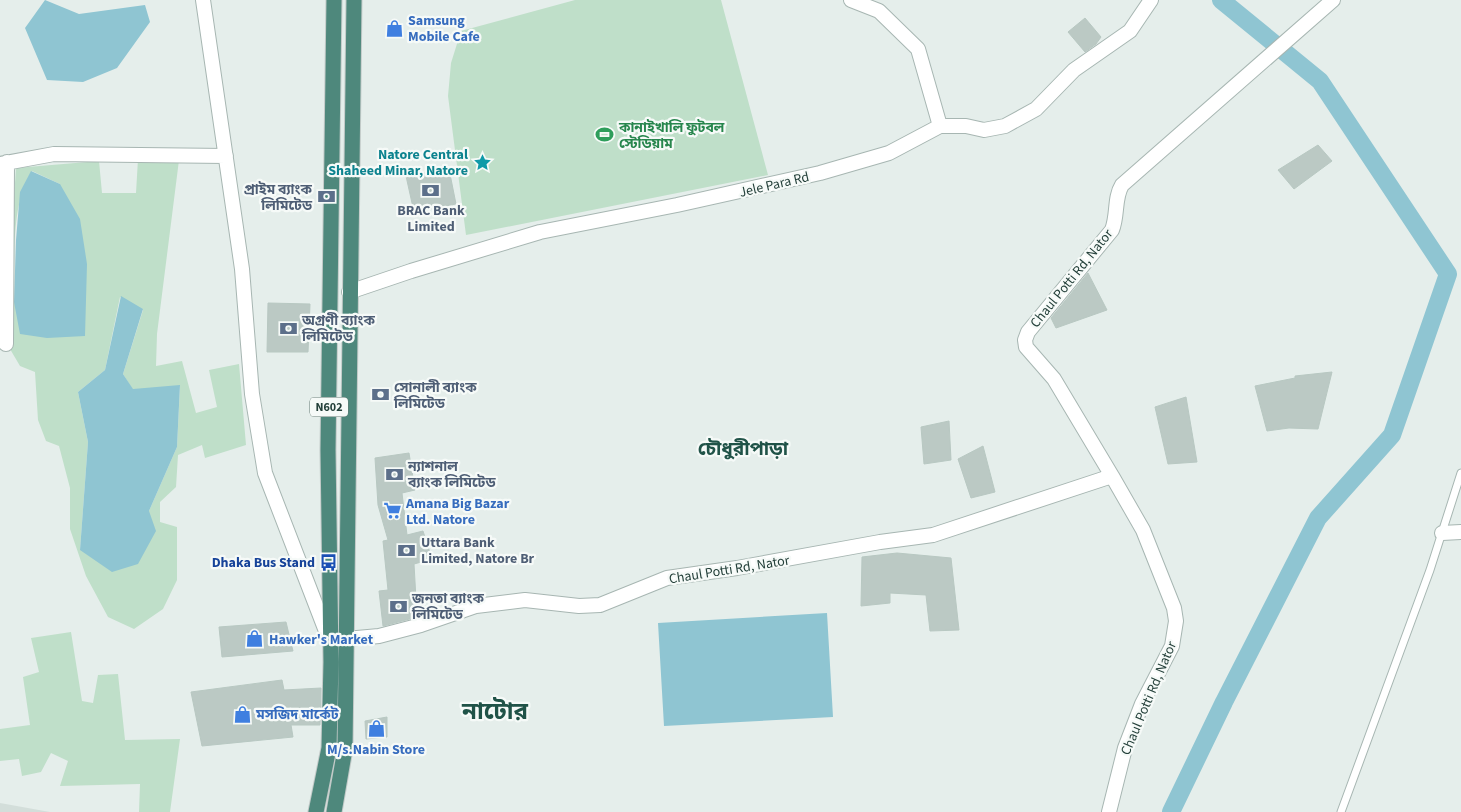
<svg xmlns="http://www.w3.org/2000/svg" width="1461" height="812" viewBox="0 0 1461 812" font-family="'Source Sans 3','Noto Sans Bengali',sans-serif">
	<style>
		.built { fill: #d3deda }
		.green { fill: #bfdfc9; fill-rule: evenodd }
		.water { fill: #8fc5d2 }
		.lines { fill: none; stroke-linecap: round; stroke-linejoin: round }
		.canal { stroke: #8fc5d2; stroke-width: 18 }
		.building { fill: #bbc9c4; stroke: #b8c8c2 }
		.service-casing { stroke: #a7b6b2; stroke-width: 9 }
		.minor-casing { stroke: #a7b6b2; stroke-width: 16 }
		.trunk-casing { stroke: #c2cac8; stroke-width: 17 }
		.service { stroke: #fff; stroke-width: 7 }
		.minor { stroke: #fff; stroke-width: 14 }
		.trunk { stroke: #4e887c; stroke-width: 15 }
		.labels { text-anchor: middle; stroke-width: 4.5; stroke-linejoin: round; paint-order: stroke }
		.shield { fill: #f6faf8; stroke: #637873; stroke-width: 1 }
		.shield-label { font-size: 12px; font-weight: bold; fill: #24403a }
		.shop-label { font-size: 14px; font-weight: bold; fill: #366cbe; stroke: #f6faf8; text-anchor: start }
		.leisure-label { font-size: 14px; font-weight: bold; fill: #27864d; stroke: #f6faf8; text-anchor: start }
		.culture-label { font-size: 14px; font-weight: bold; fill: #0d838f; stroke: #f6faf8; text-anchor: end }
		.street-label { font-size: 14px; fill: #24403a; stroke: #f6faf8 }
		.service-label { font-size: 14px; font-weight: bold; fill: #4e5e75; stroke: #f6faf8; text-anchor: start }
		.transit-label { font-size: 14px; font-weight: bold; fill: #164399; stroke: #f6faf8; text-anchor: end }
		.district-label { font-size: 19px; font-weight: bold; fill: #205348; stroke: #f6faf8 }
		.town-label { font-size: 24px; font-weight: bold; fill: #205348; stroke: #f6faf8 }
	</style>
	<rect width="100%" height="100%" fill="#e5eeeb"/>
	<path class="built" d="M0,803L50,812H0Z"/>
	<path class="green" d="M575,0H721L768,175L466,235L448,96L451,63L461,31Z
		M138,159L179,160L157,334L156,366L182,361L196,413L217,407L209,370L239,364L246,445L205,458L202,445L178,455L176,487L160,502V522L177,527V580L163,609L134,629L108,617L86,576L70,529V488L59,446L46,441L38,420L35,372L20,366L10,349L6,322L16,168L99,161L102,193H136ZM32,171L60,184L14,302C15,262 10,205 32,171ZM120,297L143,310L123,374L133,390L180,386L177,447L149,511L80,550L88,442L78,392L105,370Z
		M71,632L82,701L93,703L98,675L118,674L125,740L180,739L170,812H139L140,784L60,786L68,761L51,753L41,772L22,776L19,759L0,761V729L30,725L23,677L39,672L31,638Z"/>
	<path class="water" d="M45,0L79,14L145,5L150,22L117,68L83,82L47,80L25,28Z
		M31,171L60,184L80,219L87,264L85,336L47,338L20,334L14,302L16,240L20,192Z
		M121,296L143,309L123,374L133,389L180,385L177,447L149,511L156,531L138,564L112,572L80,550L88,442L78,392L105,370Z
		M827,613L833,717L664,726L658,623Z"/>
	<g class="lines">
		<path class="canal" d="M1171,812L1224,702L1318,518L1392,435L1448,274L1320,81L1221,0"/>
	</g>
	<path class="building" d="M1085,18L1101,37L1096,44L1085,52L1068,32Z
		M1318,145L1332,161L1294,189L1278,170Z
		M449,169L456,204L414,212L406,176Z
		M1088,273L1107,310L1056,328L1051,318Z
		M268,303L310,304L308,352H267Z
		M1332,372L1318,429L1289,428L1267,431L1255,386L1295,378V376Z
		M1186,397L1197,462L1168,464L1155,407Z
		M949,421L951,460L924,464L921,427Z
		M983,446L995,492L971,498L958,459Z
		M409,453L415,490L402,493L407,535L423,531L432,559L414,564L417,617L383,626L379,591L388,590L383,541L388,540L378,505L375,458Z
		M897,553L951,558L959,630L930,631L926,595L890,593V603L861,606L862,557Z
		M286,622L293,651L222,657L219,627Z
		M282,680L284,690L321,688L320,725H291L293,737L202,746L191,692Z
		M387,717V737L366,739L365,721Z"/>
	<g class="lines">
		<defs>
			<path id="service" d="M1341,812L1430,570L1461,473"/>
			<path id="minor" d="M203,0L242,269L252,394L265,473L329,639
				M851,0L879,11L918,49L940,126
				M0,164L54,154L226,156
				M349,292L411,271L540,232L677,205L820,173L889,153L940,126H966L984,130L1005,126L1036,109L1074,70L1130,31L1151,0
				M6,344L7,162
				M1442,533L1461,532
				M346,639L379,636L421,625L476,606L525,600L579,606L600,605L667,578L737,568L880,542L933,535L1112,476L1054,379L1026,347L1025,340L1028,332L1112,230C1118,215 1114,198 1122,185L1333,0
				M1109,812L1125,748L1142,704L1172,646L1176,621L1174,608L1143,530L1112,476"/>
			<path id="trunk" d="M316,812L329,748L331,662L328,450L334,0
				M334,812L345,749L354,0"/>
		</defs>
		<use href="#service" class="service-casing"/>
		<use href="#minor" class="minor-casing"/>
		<use href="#trunk" class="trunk-casing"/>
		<use href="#service" class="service"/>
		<use href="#minor" class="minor"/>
		<use href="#trunk" class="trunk"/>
	</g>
	<defs>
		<symbol id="shop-bare" viewBox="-9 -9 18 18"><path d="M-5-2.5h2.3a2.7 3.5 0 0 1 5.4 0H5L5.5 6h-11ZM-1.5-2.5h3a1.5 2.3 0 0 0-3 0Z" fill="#3f7fe0" stroke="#f6faf8" stroke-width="2.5" paint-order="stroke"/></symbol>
		<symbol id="stadium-bare" viewBox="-9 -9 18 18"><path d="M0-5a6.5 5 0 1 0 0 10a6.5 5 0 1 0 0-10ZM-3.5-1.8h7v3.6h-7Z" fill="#2e9e5b" stroke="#f6faf8" stroke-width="2.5" paint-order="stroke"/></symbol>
		<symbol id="sight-bare" viewBox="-9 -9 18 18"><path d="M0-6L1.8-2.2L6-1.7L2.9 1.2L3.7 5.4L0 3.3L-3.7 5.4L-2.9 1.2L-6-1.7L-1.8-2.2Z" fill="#0f9aa8" stroke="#f6faf8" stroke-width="2.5" paint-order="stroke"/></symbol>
		<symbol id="bank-bare" viewBox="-9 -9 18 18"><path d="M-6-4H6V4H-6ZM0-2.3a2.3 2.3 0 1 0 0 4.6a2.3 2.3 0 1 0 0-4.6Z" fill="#5c6f8a" stroke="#f6faf8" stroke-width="2.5" paint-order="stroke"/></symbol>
		<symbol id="supermarket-bare" viewBox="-9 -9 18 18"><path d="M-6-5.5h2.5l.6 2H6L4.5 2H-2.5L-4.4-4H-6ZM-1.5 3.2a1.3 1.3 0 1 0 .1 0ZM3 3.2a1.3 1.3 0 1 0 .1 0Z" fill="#3f7fe0" stroke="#f6faf8" stroke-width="2.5" paint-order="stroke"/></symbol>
		<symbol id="bus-bare" viewBox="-9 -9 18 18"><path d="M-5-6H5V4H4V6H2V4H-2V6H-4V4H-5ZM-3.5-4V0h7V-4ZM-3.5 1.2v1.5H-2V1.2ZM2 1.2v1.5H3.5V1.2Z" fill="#1a4fb4" stroke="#f6faf8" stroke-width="2.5" paint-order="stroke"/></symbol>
	</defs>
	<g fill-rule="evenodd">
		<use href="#shop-bare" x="382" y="16" width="25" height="25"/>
		<use href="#stadium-bare" x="592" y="122" width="25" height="25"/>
		<use href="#sight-bare" x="470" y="150" width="25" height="25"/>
		<use href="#bank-bare" x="418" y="178" width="25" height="25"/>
		<use href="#bank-bare" x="314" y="184" width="25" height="25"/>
		<use href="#bank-bare" x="276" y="316" width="25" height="25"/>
		<use href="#bank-bare" x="368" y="382" width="25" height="25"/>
		<use href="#bank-bare" x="382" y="462" width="25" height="25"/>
		<use href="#supermarket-bare" x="380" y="498" width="25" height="25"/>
		<use href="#bank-bare" x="394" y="538" width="25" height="25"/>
		<use href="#bus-bare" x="316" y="550" width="25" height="25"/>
		<use href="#bank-bare" x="386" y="594" width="25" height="25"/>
		<use href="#shop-bare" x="242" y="626" width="25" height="25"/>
		<use href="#shop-bare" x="230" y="702" width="25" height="25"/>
		<use href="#shop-bare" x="364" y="716" width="25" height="25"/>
	</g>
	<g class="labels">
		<rect class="shield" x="310" y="397.5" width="38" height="19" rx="4"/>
		<g class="shield-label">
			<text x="329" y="411">N602</text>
		</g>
		<g class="shop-label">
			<text x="408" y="25">Samsung<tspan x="408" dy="16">Mobile Cafe</tspan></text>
			<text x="406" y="508">Amana Big Bazar<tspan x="406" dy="16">Ltd. Natore</tspan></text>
			<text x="269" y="644">Hawker's Market</text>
			<text x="256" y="719">মসজিদ মার্কেট</text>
			<text x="376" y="754" text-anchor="middle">M/s.Nabin Store</text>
		</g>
		<g class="leisure-label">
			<text x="619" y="132">কানাইখালি ফুটবল<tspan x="619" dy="16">স্টেডিয়াম</tspan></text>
		</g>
		<g class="culture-label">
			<text x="468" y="159">Natore Central<tspan x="468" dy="16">Shaheed Minar, Natore</tspan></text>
		</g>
		<g class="street-label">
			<text transform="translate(774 184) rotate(-13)" y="5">Jele Para Rd</text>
			<text transform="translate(1071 278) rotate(-51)" y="5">Chaul Potti Rd, Nator</text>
			<text transform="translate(729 569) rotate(-9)" y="5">Chaul Potti Rd, Nator</text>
			<text transform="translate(1148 698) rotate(-67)" y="5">Chaul Potti Rd, Nator</text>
		</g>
		<g class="service-label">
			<text x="312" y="194" text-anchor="end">প্রাইম ব্যাংক<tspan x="312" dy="16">লিমিটেড</tspan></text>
			<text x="431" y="215" text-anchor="middle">BRAC Bank<tspan x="431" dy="16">Limited</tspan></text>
			<text x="302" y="325">অগ্রণী ব্যাংক<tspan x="302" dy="16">লিমিটেড</tspan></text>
			<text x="394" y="392">সোনালী ব্যাংক<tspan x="394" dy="16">লিমিটেড</tspan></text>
			<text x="408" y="471">ন্যাশনাল<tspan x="408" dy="16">ব্যাংক লিমিটেড</tspan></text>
			<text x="421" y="547">Uttara Bank<tspan x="421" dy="16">Limited, Natore Br</tspan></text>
			<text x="412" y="603">জনতা ব্যাংক<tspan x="412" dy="16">লিমিটেড</tspan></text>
		</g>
		<g class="transit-label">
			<text x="315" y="567">Dhaka Bus Stand</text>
		</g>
		<g class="district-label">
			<text x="743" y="455">চৌধুরীপাড়া</text>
		</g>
		<g class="town-label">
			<text x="495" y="719">নাটোর</text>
		</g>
	</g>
</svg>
